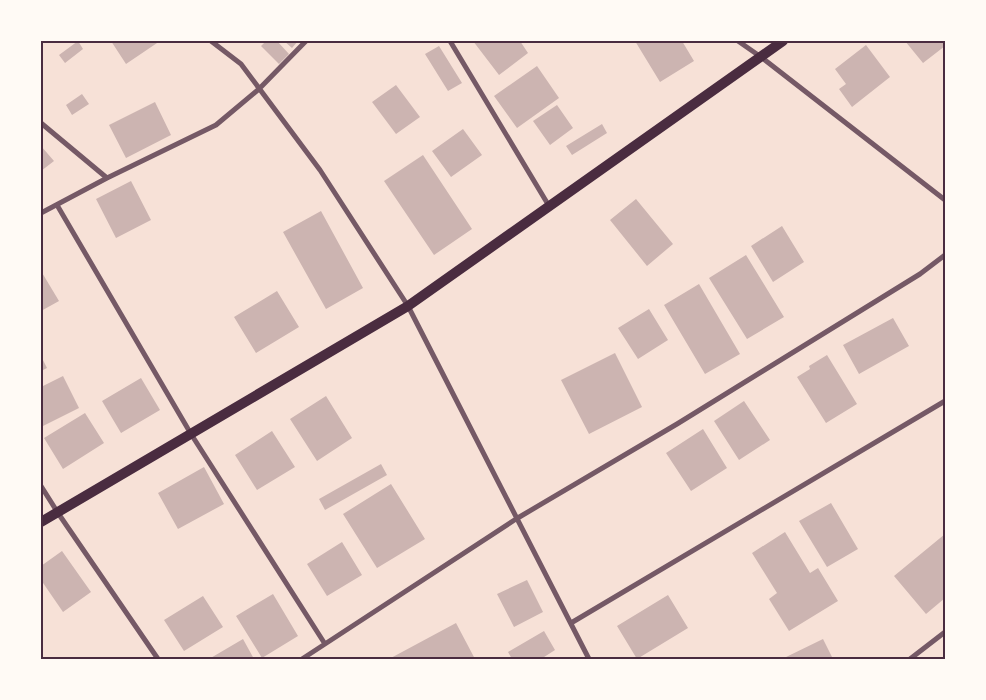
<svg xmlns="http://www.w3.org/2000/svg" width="986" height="700" viewBox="0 0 986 700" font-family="Merriweather,serif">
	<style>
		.building { fill: #ccb4b1 }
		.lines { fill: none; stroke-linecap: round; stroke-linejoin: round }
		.minor { stroke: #755966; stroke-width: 5 }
		.secondary { stroke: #4a2c40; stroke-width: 10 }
		.neatline { fill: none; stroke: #4a2c40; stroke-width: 2 }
	</style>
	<rect width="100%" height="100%" fill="#f7e1d7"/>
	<path class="building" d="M78,41L83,49L65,63L59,55Z
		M111,41H160L126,64Z
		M266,41H277L289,54L279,64L261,46Z
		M284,41H298L292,48Z
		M473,41H520L528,53L499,75Z
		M635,41H682L694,61L660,82Z
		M905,41H945V46L923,63Z
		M866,45L890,77L852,107L839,89L846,84L835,69Z
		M439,46L462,83L448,91L425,54Z
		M537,66L559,98L517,128L494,96Z
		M396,85L420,117L396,134L372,102Z
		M82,94L89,104L72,115L66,105Z
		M155,102L171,135L126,158L109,125Z
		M557,105L573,128L550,145L533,121Z
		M602,124L607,133L572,155L566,146Z
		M463,129L482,155L451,177L432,151Z
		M41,146L54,161L41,171Z
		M423,155L472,229L434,255L384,181Z
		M131,181L151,220L116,238L96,199Z
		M636,199L673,244L647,266L610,220Z
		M321,211L363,288L326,309L283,232Z
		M782,226L804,262L773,282L751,246Z
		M746,255L784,317L747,339L709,278Z
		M41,271L59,301L41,311Z
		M699,284L740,354L705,374L664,305Z
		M277,291L299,327L256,353L234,317Z
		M649,309L668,340L638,359L618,328Z
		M893,318L909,346L859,374L843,345Z
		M615,353L642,407L589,434L561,380Z
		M827,355L857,404L826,423L797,377L810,369L809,366Z
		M41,356L47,368L41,371Z
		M63,376L79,408L41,427V387Z
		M141,378L160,410L121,433L102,401Z
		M326,396L352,438L317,461L290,419Z
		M744,401L770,440L739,460L714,421Z
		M85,413L104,443L63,469L44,438Z
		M703,429L727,468L691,491L666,453Z
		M272,431L295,467L257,490L235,455Z
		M381,464L387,475L325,510L319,499Z
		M204,467L224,504L178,529L158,493Z
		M391,484L425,539L377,568L343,514Z
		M831,503L858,549L827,567L799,521Z
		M785,532L810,573L818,568L838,601L789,631L769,599L777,593L752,553Z
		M945,534V598L926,614L894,576Z
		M342,542L362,575L327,596L307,564Z
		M62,551L91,592L63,612L41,580V566Z
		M527,580L543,612L514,627L497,594Z
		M273,594L298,636L262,658L236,616Z
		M668,595L688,628L637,659L617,626Z
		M203,596L223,627L184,651L164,620Z
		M456,623L475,659H389Z
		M544,631L555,650L541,659H512L508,652Z
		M243,639L254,659H209Z
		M823,639L833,659H782Z"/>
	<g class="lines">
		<path class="minor" d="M211,41L241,64L320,170L408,306L589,659
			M450,41L549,206
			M738,41L761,57L945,200
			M41,123L107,178
			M57,205L191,434L325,644
			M41,213L107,178L216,125L259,89L306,41
			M41,486L58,513L158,659
			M571,623L945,401
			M302,659L516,519L677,424L920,274L945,255
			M910,659L945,632"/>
		<path class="secondary" d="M41,522L408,306L783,41"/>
	</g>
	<rect width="986" height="700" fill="none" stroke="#fffaf5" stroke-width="85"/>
	<rect x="42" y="42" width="902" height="616" class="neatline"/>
</svg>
